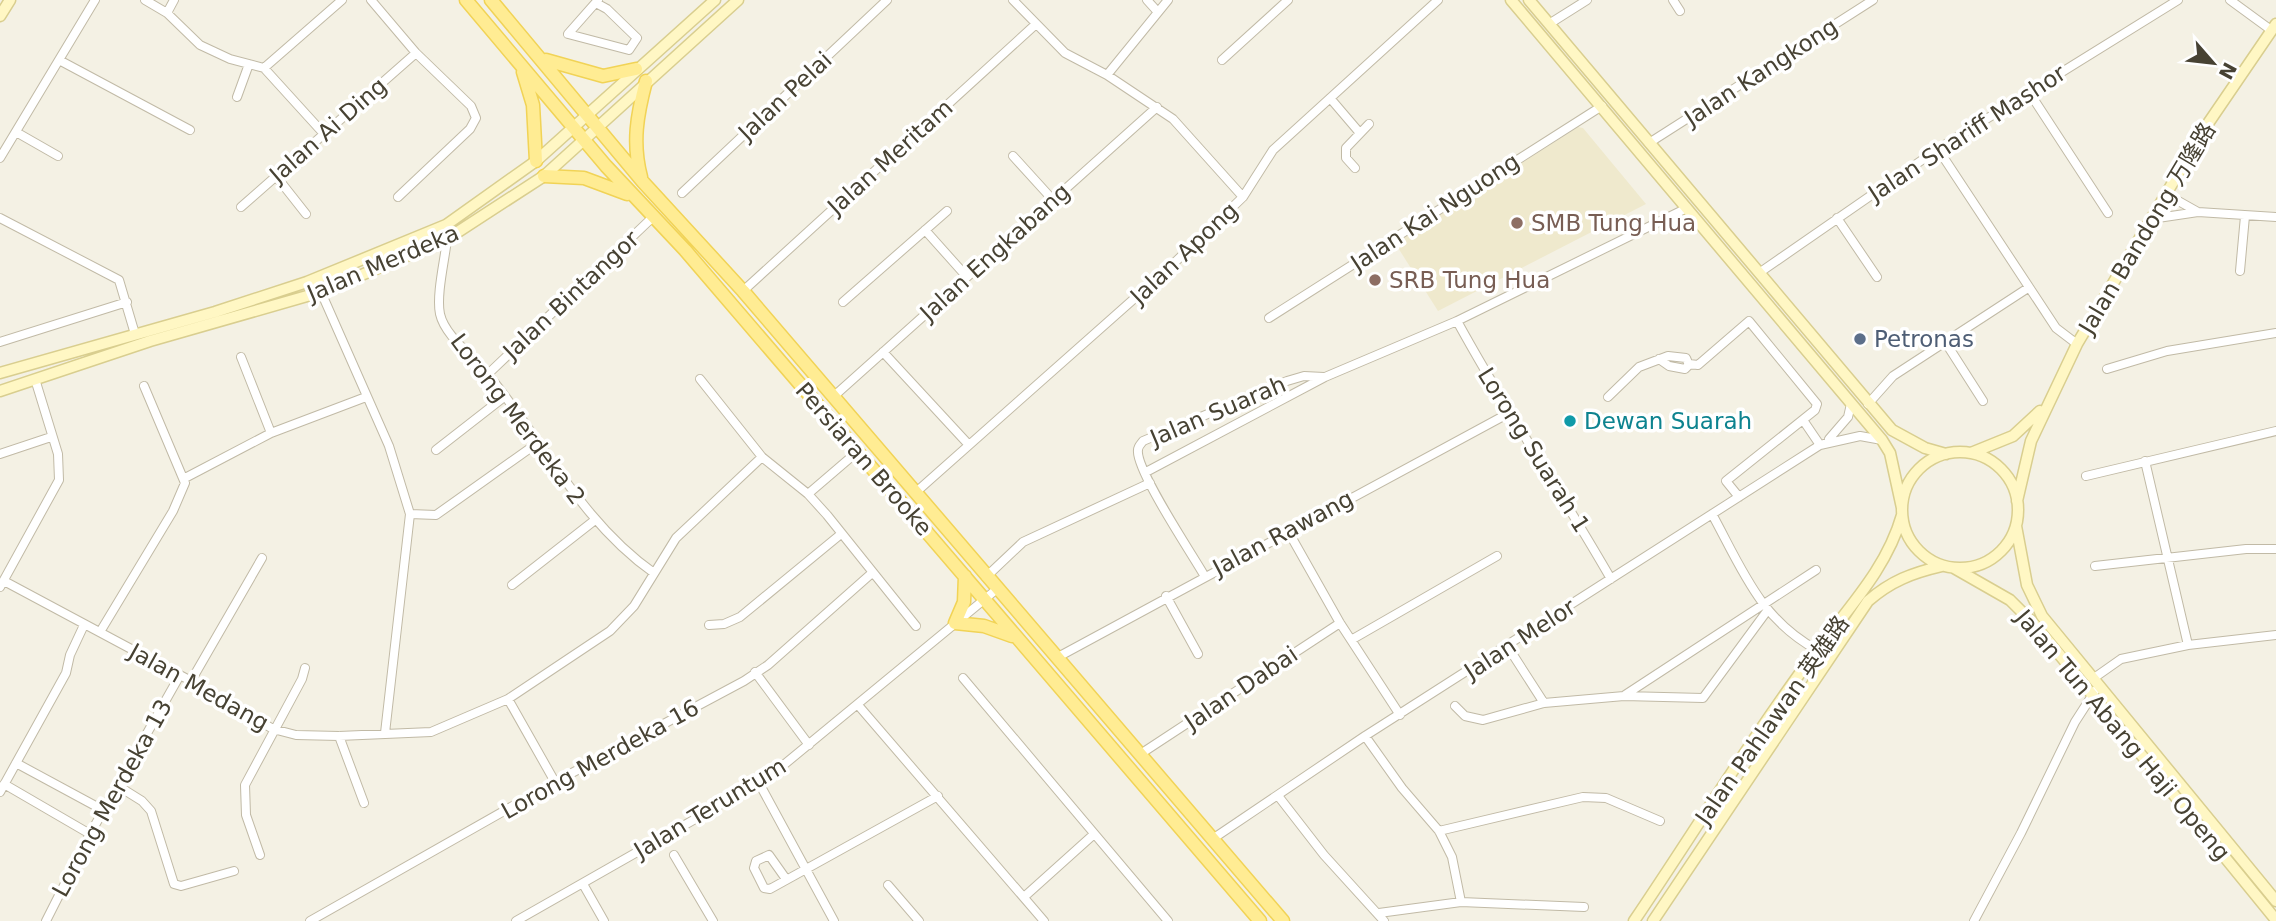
<svg xmlns="http://www.w3.org/2000/svg" width="2276" height="921" viewBox="0 0 2276 921" font-family="'DejaVu Sans','Noto Sans SC',sans-serif">
	<style>
		.education { fill: #efe9cd }
		.lines { fill: none; stroke-linecap: round; stroke-linejoin: round }
		.street-casing { stroke: #c1baa6; stroke-width: 10 }
		.secondary-casing { stroke: #d9ce8f; stroke-width: 13 }
		.primary-casing { stroke: #f1d356; stroke-width: 15 }
		.street { stroke: #fff; stroke-width: 8 }
		.secondary { stroke: #fff7c4; stroke-width: 10 }
		.primary { stroke: #ffec93; stroke-width: 12 }
		.education-dot { fill: #8d6e63; stroke: #fff; stroke-width: 2.5 }
		.service-dot { fill: #5c6f8a; stroke: #fff; stroke-width: 2.5 }
		.culture-dot { fill: #0f9aa8; stroke: #fff; stroke-width: 2.5 }
		.labels { text-anchor: middle; stroke-width: 7; stroke-linejoin: round; paint-order: stroke }
		.street-label { font-size: 23px; fill: #474233; stroke: #fff }
		.education-label { font-size: 23px; fill: #785e54; stroke: #fff; text-anchor: start }
		.service-label { font-size: 23px; fill: #4e5e75; stroke: #fff; text-anchor: start }
		.culture-label { font-size: 23px; fill: #0d838f; stroke: #fff; text-anchor: start }
	</style>
	<rect width="100%" height="100%" fill="#f4f1e4"/>
	<path class="education" d="M1578,127L1583,128L1646,204L1438,311L1395,243Z"/>
	<g class="lines">
		<defs>
			<path id="street" d="M145,0L167,13L200,45L230,59L264,68L324,134
				M371,0L416,53L471,106L476,118L470,129L398,197
				M1013,0L1065,53L1107,75L1173,119L1243,197
				M1147,0L1156,10
				M1673,0L1680,11
				M2230,0L2271,30
				M596,3L607,9L637,38L629,50L568,34L598,0
				M167,13L174,0
				M1549,24L1587,0
				M59,60L190,130
				M1222,60L1288,0
				M264,68L342,0
				M1107,75L1168,0
				M2029,92L2108,213
				M237,97L249,64
				M1330,98L1359,132
				M16,132L58,156
				M1649,143L1873,0
				M1938,149L2056,328L2077,344
				M1013,156L1053,200
				M0,158L95,0
				M1355,168L1346,158V148L1369,124
				M276,176L306,214
				M682,193L887,0
				M2166,194L2198,212L2276,217
				M241,207L416,53
				M0,218L119,280L135,334
				M1837,218L1877,277
				M2151,219L2198,212
				M925,230L967,277
				M447,239C445,259 436,295 440,314C445,336 472,355 486,372C543,440 580,521 654,573
				M2240,271L2245,216
				M1759,273L1938,149L2178,0
				M743,291L1036,24
				M321,292L389,446L410,514L385,733
				M843,302L947,211
				M1269,318L1602,106
				M1457,321C1505,409 1561,492 1611,579
				M1944,340L1983,401
				M0,342L127,302
				M883,352L969,445
				M241,357L271,433
				M1689,364L1698,365L1749,321L1817,404L1815,410L1726,481L1739,497
				M2107,369L2167,351L2276,333
				M488,374L654,216
				M700,379L762,457L808,494L827,515L916,626
				M833,397L1157,107
				M1608,397L1639,367L1668,356L1686,358L1689,365L1685,369L1669,366L1659,359
				M1868,404L1893,376L2028,288
				M1803,420L1820,445
				M1829,439L1848,417L1851,404
				M436,450L504,397
				M0,454L51,437
				M2145,461L2188,645
				M1146,472L1325,377L1457,321L1687,208
				M2086,476L2276,431
				M185,478L271,433L366,397
				M915,493L1171,266L1243,197L1273,150L1438,0
				M808,494L857,452
				M410,514L436,515L536,444
				M1712,514C1742,569 1760,619 1817,650
				M1288,531L1340,623L1400,715
				M2095,566L2246,549H2276
				M1204,575C1192,554 1135,469 1138,450C1138,446 1141,444 1143,441L1287,381L1304,376L1324,377
				M986,577L1023,542L1150,483
				M4,581L191,681L273,729L296,735L339,736L431,732L508,699L610,631L634,606L676,538L762,457
				M512,585L595,520
				M0,587L59,480L58,454L35,379
				M1166,596L1198,654
				M709,625L724,624L740,617L841,534
				M100,632L173,511L185,483L144,386
				M1351,640L1497,556
				M1508,647L1544,703
				M1058,657L1511,412
				M755,672L809,745
				M963,678L1168,921
				M2094,678L2121,659L2188,645L2276,635
				M191,681L262,558
				M1625,695L1816,570
				M508,699L555,782
				M858,705L1044,921
				M1455,706L1465,716L1483,720L1544,703L1624,696L1703,698L1767,611
				M339,736L364,803
				M1365,736L1402,788L1439,831L1452,857L1461,902
				M1142,753L1340,623
				M16,763L103,810
				M759,783L834,921
				M4,784L90,834
				M118,786L142,801L151,811L174,884L181,886L234,871
				M0,792L66,673L70,655L84,625
				M1279,797L1324,855L1384,921
				M1439,831L1583,797L1606,798L1660,821
				M1214,838L1365,736L1820,445L1860,436L1882,440
				M260,855L246,815L245,785L302,679L305,668
				M674,855L713,921
				M786,879L769,855L756,861L754,868L764,888L770,889L938,796
				M583,884L604,921
				M888,885L919,921
				M1024,897L1093,835
				M1379,913L1461,902L1584,907
				M46,921L90,834L180,675
				M310,921L555,782L744,681L768,665L872,573
				M516,921L769,777L997,589
				M1974,921L2021,833L2075,722L2095,691"/>
			<path id="secondary" d="M1511,0L1882,440L1890,453L1902,508
				M1529,0L1892,430L1925,448L1946,454
				M0,16L10,0
				M0,373L215,312L307,282L446,225L536,161L715,0
				M0,391L150,341L321,292L447,239L544,176L738,0
				M1902 510a58 58 0 1 1 116 0a58 58 0 1 1-116 0Z
				M1971,453L2013,436L2040,411
				M2017,501L2031,441L2077,344L2207,125L2276,24
				M2016,526L2027,585L2042,616L2276,901
				M1954,568L2010,600L2037,627L2276,920
				M1634,921C1695,831 1752,737 1817,650C1849,607 1887,568 1902,515
				M1653,921L1868,601C1891,581 1912,573 1942,566"/>
			<path id="primary" d="M466,0L606,166L685,250L1260,921
				M491,0L643,182L743,291L1283,921
				M546,60L603,76L636,69
				M523,72L533,105L536,161
				M544,176L584,178L627,194
				M641,177C632,143 637,115 646,81
				M965,576L964,602L955,623L984,626L1012,636"/>
		</defs>
		<use href="#street" class="street-casing"/>
		<use href="#secondary" class="secondary-casing"/>
		<use href="#primary" class="primary-casing"/>
		<use href="#street" class="street"/>
		<use href="#secondary" class="secondary"/>
		<use href="#primary" class="primary"/>
	</g>
	<g class="education-dot">
		<circle cx="1517" cy="223" r="7"/>
		<circle cx="1375" cy="280" r="7"/>
	</g>
	<circle class="service-dot" cx="1860" cy="339" r="7"/>
	<circle class="culture-dot" cx="1570" cy="421" r="7"/>
	<g class="labels">
		<g class="street-label">
			<text transform="translate(1761 72) rotate(-33)" y="8">Jalan Kangkong</text>
			<text transform="translate(785 96) rotate(-43)" y="8">Jalan Pelai</text>
			<text transform="translate(328 130) rotate(-41)" y="8">Jalan Ai Ding</text>
			<text transform="translate(1967 133) rotate(-33)" y="8">Jalan Shariff Mashor</text>
			<text transform="translate(890 157) rotate(-42)" y="8">Jalan Meritam</text>
			<text transform="translate(1435 212) rotate(-33)" y="8">Jalan Kai Nguong</text>
			<text transform="translate(2147 228) rotate(-59)" y="8">Jalan Bandong 万隆路</text>
			<text transform="translate(995 252) rotate(-42)" y="8">Jalan Engkabang</text>
			<text transform="translate(1184 253) rotate(-43)" y="8">Jalan Apong</text>
			<text transform="translate(383 263) rotate(-23)" y="8">Jalan Merdeka</text>
			<text transform="translate(571 295) rotate(-43)" y="8">Jalan Bintangor</text>
			<text transform="translate(1218 411) rotate(-23)" y="8">Jalan Suarah</text>
			<text transform="translate(518 419) rotate(53)" y="8">Lorong Merdeka 2</text>
			<text transform="translate(1534 450) rotate(58)" y="8">Lorong Suarah 1</text>
			<text transform="translate(864 459) rotate(49)" y="8">Persiaran Brooke</text>
			<text transform="translate(1283 533) rotate(-28)" y="8">Jalan Rawang</text>
			<text transform="translate(1520 639) rotate(-33)" y="8">Jalan Melor</text>
			<text transform="translate(199 687) rotate(29)" y="8">Jalan Medang</text>
			<text transform="translate(1241 688) rotate(-34)" y="8">Jalan Dabai</text>
			<text transform="translate(1772 720) rotate(-55)" y="8">Jalan Pahlawan 英雄路</text>
			<text transform="translate(2123 735) rotate(50)" y="8">Jalan Tun Abang Haji Openg</text>
			<text transform="translate(600 759) rotate(-29)" y="8">Lorong Merdeka 16</text>
			<text transform="translate(112 798) rotate(-61)" y="8">Lorong Merdeka 13</text>
			<text transform="translate(710 808) rotate(-31)" y="8">Jalan Teruntum</text>
		</g>
		<g class="education-label">
			<text x="1531" y="231">SMB Tung Hua</text>
			<text x="1389" y="288">SRB Tung Hua</text>
		</g>
		<g class="service-label">
			<text x="1874" y="347">Petronas</text>
		</g>
		<g class="culture-label">
			<text x="1584" y="429">Dewan Suarah</text>
		</g>
	</g>
	<g transform="translate(2213 63) rotate(118)" stroke="#ffffff" stroke-width="5" paint-order="stroke">
	<path d="M0-5L12 26L0 18L-12 26Z" fill="#474233"/>
	<text y="-10" font-size="19" font-weight="bold" text-anchor="middle" fill="#474233">N</text>
	</g>
</svg>
